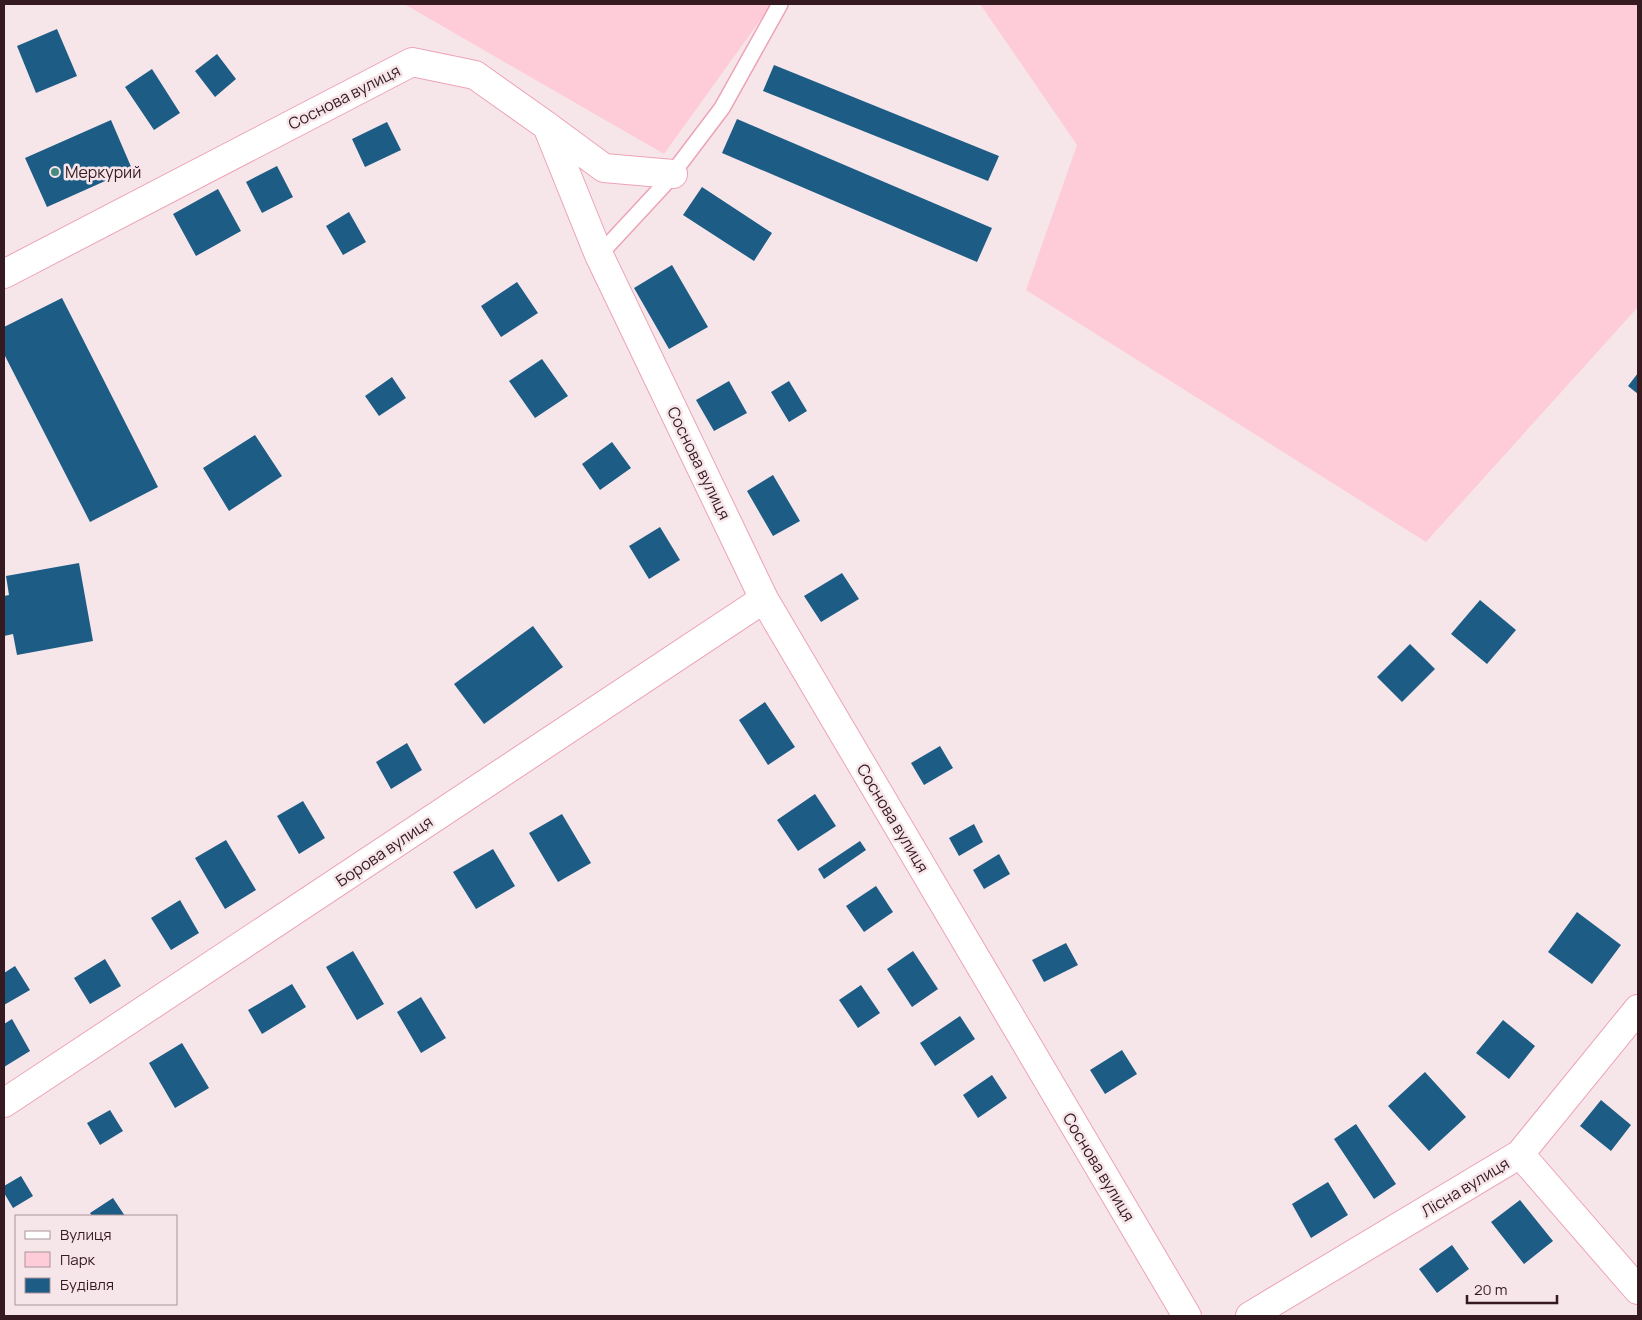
<svg xmlns="http://www.w3.org/2000/svg" width="1642" height="1320" viewBox="0 0 1642 1320" font-family="Manrope,sans-serif">
	<style>
		.green { fill: #feccd9 }
		.building { fill: #1d5c85 }
		.lines { fill: none; stroke-linecap: round; stroke-linejoin: round }
		.lane-casing { stroke: #eda3b7; stroke-width: 18 }
		.street-casing { stroke: #eda3b7; stroke-width: 30 }
		.lane { stroke: #fff; stroke-width: 15 }
		.street { stroke: #fff; stroke-width: 28 }
		.poi-dot { fill: #478b80; stroke: #f6e6ea; stroke-width: 2 }
		.labels { text-anchor: middle; stroke-width: 5; stroke-linejoin: round; paint-order: stroke }
		.street-label { font-size: 16px; fill: #361a22; stroke: #f6e6ea }
		.poi-label { font-size: 16px; fill: #361a22; stroke: #f6e6ea; text-anchor: start }
	</style>
	<rect width="100%" height="100%" fill="#f6e6ea"/>
	<path class="green" d="M404,4H772L664,154Z
		M980,4H1638V307L1426,542L1026,290L1077,145Z"/>
	<path class="building" d="M57,29L77,76L36,93L17,46Z
		M217,54L236,79L215,97L195,71Z
		M774,65L999,156L988,181L763,91Z
		M152,69L180,113L154,130L125,87Z
		M737,119L992,228L977,262L722,153Z
		M111,120L132,169L47,207L25,158Z
		M387,122L401,150L365,167L352,139Z
		M277,166L293,197L262,213L246,182Z
		M702,187L772,233L754,261L683,215Z
		M218,189L241,231L196,256L173,214Z
		M349,212L366,242L343,255L326,226Z
		M672,265L708,327L669,349L634,288Z
		M517,282L538,313L501,337L481,306Z
		M62,298L158,487L90,522L4,354V327Z
		M542,359L568,396L535,418L509,381Z
		M1638,373V394L1628,386Z
		M392,377L406,398L379,416L365,396Z
		M729,381L747,413L714,431L696,400Z
		M789,381L807,411L789,422L771,392Z
		M255,435L282,476L229,511L203,468Z
		M612,442L631,468L600,490L582,464Z
		M773,475L800,521L773,536L747,491Z
		M660,527L680,560L649,579L629,546Z
		M79,563L93,641L17,655L13,634L4,636V596L9,595L6,576Z
		M842,573L859,599L821,622L804,596Z
		M1480,600L1516,630L1487,664L1451,634Z
		M533,626L563,667L484,724L454,684Z
		M1410,644L1435,669L1402,702L1377,677Z
		M765,702L795,747L768,765L739,720Z
		M407,743L422,770L391,789L376,762Z
		M940,746L953,768L924,785L911,763Z
		M815,794L836,826L798,851L777,820Z
		M303,801L325,838L299,854L277,816Z
		M562,814L591,863L558,882L529,833Z
		M974,824L983,842L959,856L949,838Z
		M226,840L256,890L225,909L195,858Z
		M860,841L866,850L824,879L818,869Z
		M493,849L515,886L476,909L453,872Z
		M999,854L1010,874L984,889L973,870Z
		M876,886L893,912L864,932L846,906Z
		M180,900L199,933L171,950L151,918Z
		M1577,912L1621,945L1592,984L1548,952Z
		M1066,943L1078,965L1044,982L1032,960Z
		M353,951L384,1004L357,1020L326,967Z
		M913,951L938,989L912,1007L887,969Z
		M105,959L121,986L90,1004L74,978Z
		M15,966L30,990L4,1005V973Z
		M292,984L306,1007L262,1034L248,1010Z
		M861,985L880,1013L858,1028L839,1000Z
		M421,997L446,1038L421,1053L397,1012Z
		M960,1016L975,1039L935,1066L920,1043Z
		M12,1019L30,1051L4,1067V1024Z
		M1503,1020L1535,1046L1509,1079L1476,1053Z
		M182,1043L209,1088L175,1108L149,1063Z
		M1122,1050L1137,1074L1105,1094L1090,1070Z
		M1425,1072L1466,1117L1429,1151L1388,1106Z
		M992,1075L1007,1098L978,1118L963,1095Z
		M1601,1100L1631,1125L1611,1151L1580,1126Z
		M110,1110L123,1131L100,1145L87,1123Z
		M1356,1124L1396,1184L1374,1199L1334,1139Z
		M21,1176L33,1196L13,1208L4,1193V1186Z
		M1328,1182L1348,1215L1311,1238L1292,1204Z
		M113,1198L125,1216H92L90,1213Z
		M1520,1200L1553,1241L1524,1264L1491,1222Z
		M1452,1245L1469,1269L1437,1293L1419,1269Z"/>
	<g class="lines">
		<defs>
			<path id="lane" d="M599,255L663,186L722,108L780,4"/>
			<path id="street" d="M547,126L604,168L673,174
				M4,274L412,62L475,75L547,126L599,255L764,599L1187,1316
				M4,1103L764,599
				M1520,1154L1638,1290
				M1250,1316L1520,1154L1638,1009"/>
		</defs>
		<use href="#lane" class="lane-casing"/>
		<use href="#street" class="street-casing"/>
		<use href="#lane" class="lane"/>
		<use href="#street" class="street"/>
	</g>
	<circle class="poi-dot" cx="55" cy="172" r="5"/>
	<g class="labels">
		<g class="street-label">
			<text transform="translate(344 97) rotate(-27)" y="6">Соснова вулиця</text>
			<text transform="translate(699 463) rotate(64)" y="6">Соснова вулиця</text>
			<text transform="translate(893 818) rotate(59)" y="6">Соснова вулиця</text>
			<text transform="translate(384 851) rotate(-34)" y="6">Борова вулиця</text>
			<text transform="translate(1099 1167) rotate(59)" y="6">Соснова вулиця</text>
			<text transform="translate(1465 1187) rotate(-31)" y="6">Лісна вулиця</text>
		</g>
		<g class="poi-label">
			<text x="65" y="178">Меркурий</text>
		</g>
	</g>
	<rect width="1642" height="1320" fill="none" stroke="#361a22" stroke-width="10"/>
	<rect x="15" y="1215" width="162" height="90" fill="#f6e6ea" stroke="#a9949a"/>
	<rect x="25" y="1231" width="25" height="8" fill="#ffffff" stroke="#a9949a"/>
	<text x="60" y="1240" font-size="15" fill="#361a22">Вулиця</text>
	<rect x="25" y="1252" width="25" height="15" fill="#feccd9" stroke="#a9949a"/>
	<text x="60" y="1265" font-size="15" fill="#361a22">Парк</text>
	<rect x="25" y="1278" width="25" height="15" fill="#1d5c85" stroke="#a9949a"/>
	<text x="60" y="1290" font-size="15" fill="#361a22">Будівля</text>
	<path d="M1467 1295v8h90v-8" fill="none" stroke="#361a22" stroke-width="2.5"/>
	<text x="1474" y="1295" font-size="15" fill="#361a22" stroke="#f6e6ea" stroke-width="4" paint-order="stroke">20 m</text>
</svg>
